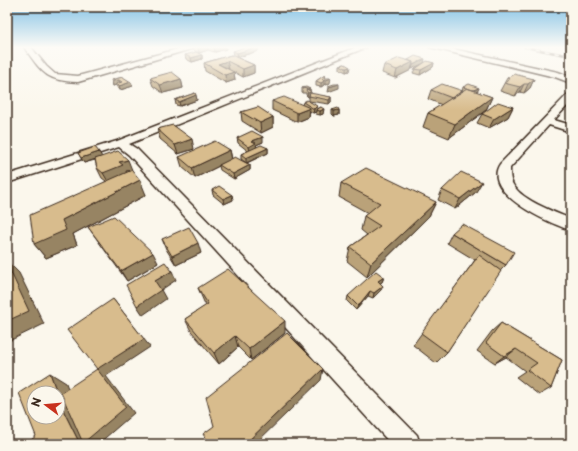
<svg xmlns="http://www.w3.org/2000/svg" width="578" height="451" viewBox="0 0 578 451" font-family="'Playpen Sans',sans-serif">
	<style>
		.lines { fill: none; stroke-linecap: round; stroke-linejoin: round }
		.minor-casing { stroke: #3b2a1e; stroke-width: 3 }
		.minor { fill: #fbf7ec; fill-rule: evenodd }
		.rail-casing { stroke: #3b2a1e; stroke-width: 2.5 }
		.rail { stroke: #fbf7ec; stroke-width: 1.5; stroke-dasharray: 5; stroke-linecap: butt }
		.wall { fill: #baa279; stroke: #3b2a1e }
		.shaded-wall { fill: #978463; stroke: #3b2a1e }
		.building { fill: #d8bc8d; stroke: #3b2a1e }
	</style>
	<rect width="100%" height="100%" fill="#fbf7ec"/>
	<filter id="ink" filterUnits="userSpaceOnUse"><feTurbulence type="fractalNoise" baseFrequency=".025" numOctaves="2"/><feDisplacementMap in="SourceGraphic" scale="8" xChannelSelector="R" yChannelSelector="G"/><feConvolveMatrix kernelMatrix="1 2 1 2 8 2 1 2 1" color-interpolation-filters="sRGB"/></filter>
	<g filter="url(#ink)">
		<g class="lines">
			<defs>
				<path id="minor" d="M24,47H31L46,66L55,74L78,76L185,47H198L78,82C45,81 42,72 24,47Z
					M357,47H367L129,144L137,149L417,435L420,444H391L129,155L119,147L7,183V175L117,141Z
					M429,47H444L558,72L571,77V83L555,77Z
					M571,93V102L554,120L571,125V132L549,125L510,168C510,172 510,176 511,180C516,199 555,212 571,219V230C552,225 480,193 500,164L568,94Z"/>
			</defs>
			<use href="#minor" class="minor-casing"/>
			<use href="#minor" class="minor"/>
			<defs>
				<path id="rail" d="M525,47L571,56"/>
			</defs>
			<use href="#rail" class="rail-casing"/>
			<use href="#rail" class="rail"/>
		</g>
		<path class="wall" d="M193,47H226V49L215,52L208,50L199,53L193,50Z
			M258,47V51L238,57L234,55L233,51Z
			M185,55H202V59L192,62L186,59Z
			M231,55L254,65V73L243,77L234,72L235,80L226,83L205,71L204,63Z
			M408,60L424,63H434L433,67L420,75L413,73L415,69L422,64L411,69V70L395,78L382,73L384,65Z
			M345,64L349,71L346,72L340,69V65Z
			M325,75V78L330,83L326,85L324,84V85L321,87L316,86V81Z
			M123,77L133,86L120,90L118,89L116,85L113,86L111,80Z
			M150,78L181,79L183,88L163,93L153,86Z
			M507,78L534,79L530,88L524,93L520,92L515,96L500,91Z
			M463,87L479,88L477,92L492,97L486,110L449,138L423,127L428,113L442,105L428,99L431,90L462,91Z
			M302,88L310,89L311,94L331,97V102L329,104L309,101L317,109L321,107L323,114L320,115L316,114V112L313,113L310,111L309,117L297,122L272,110V101L302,105L303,102L309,101V97H308L306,95V93H302Z
			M195,93L197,100L180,106L176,105L175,100Z
			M513,107L508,117L489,128L477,123L482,114Z
			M332,110H339V115L334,116L332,114Z
			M241,112L273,117V127L261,133L242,121Z
			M157,129L194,149L178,154L160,139Z
			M237,138L263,142L256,145L257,147L268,148V153L247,163L250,165V170L234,179L220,170L219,166L195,178L182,167L179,157L230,150L232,159L245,162L241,159V154L248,151L238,143Z
			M99,152L101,157L132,170L146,195L73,234L77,245L46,258L34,244L106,181L102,178L97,168L95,160L84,163L78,153Z
			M341,183L436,202L429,216L367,277L347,261L350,247L367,235L361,230L364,216L368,213L339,197Z
			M212,190L232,195L233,200L224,204L213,195Z
			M442,190L476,192L455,209L438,200Z
			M88,227L158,263L127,281Z
			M452,233L506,265L501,270L447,352L436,363L413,345L475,260L447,243Z
			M162,239L201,253L176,265L166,249Z
			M384,277L382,282L380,283L381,290L373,298L368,296L356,310L347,301L348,296Z
			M198,288L285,333L251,360L238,347L219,364L191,331L185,319L206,306L204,302Z
			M501,323L562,360L551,388L539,395L516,377L525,371L506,357L495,363L477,351L492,331Z"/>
		<path class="shaded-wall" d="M198,47H207L208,50L199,53Z
			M214,47H226V49L215,52Z
			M258,47V51L238,57L237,53Z
			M202,55V59L192,62L191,58Z
			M425,59L424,63L412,69L413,65Z
			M227,61L229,69L218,64Z
			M413,62L411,70L395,78L397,70Z
			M434,63L433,67L420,75L421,70Z
			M254,65V73L243,77V69Z
			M350,67L349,71L346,72V68Z
			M234,72L235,80L226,83L225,75Z
			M331,78L330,83L326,85V80Z
			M181,79L183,88L163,93L160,85Z
			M534,79L530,88L524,93L528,84Z
			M119,80L120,84H116V85L113,86L112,81Z
			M324,81V85L321,87V83Z
			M131,82L133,86L120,90L119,86Z
			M339,84V88L328,92L329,87Z
			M524,84L520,92L515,96L520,87Z
			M479,88L477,92L472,91Z
			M307,89H310V92H311V96L308,97Z
			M196,95L197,100L180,106L179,102Z
			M331,97V102L329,104V100Z
			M492,97L486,110L449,138L455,124Z
			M317,106V110H316V112L313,113L314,109Z
			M513,107L508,117L489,128L494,119Z
			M310,108L309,117L297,122V113Z
			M324,109L323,114L320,115V111Z
			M339,110V115L334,116V111Z
			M273,117V127L261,133L260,123Z
			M263,137V142L256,145L257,148L250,152L249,147L252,141Z
			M192,139L194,149L178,154L175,145Z
			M268,148V153L246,163V158Z
			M230,150L232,160L219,165V166L195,178L192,168Z
			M99,152L102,157L84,163L81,158Z
			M128,160L132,170L126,171L127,175L109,183L103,173L119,162Z
			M250,165V170L234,179L233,174Z
			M140,180L146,195L73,234L77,245L46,258L34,244L62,220Z
			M482,182L476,192L455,209L460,199Z
			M232,195L233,200L224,204L223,199Z
			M436,202L429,216L367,277L371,263Z
			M198,243L201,253L176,265L172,256Z
			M153,253L158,263L127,281L121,271Z
			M7,261L19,273L44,324L7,342Z
			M172,271L176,280L161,290L166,299L143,315L137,306L155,281Z
			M384,277L382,282L376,286L378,281Z
			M383,286L381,290L373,298L374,293Z
			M370,291L368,296L356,310L358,306Z
			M113,299L150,347L106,376L134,413L98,444H80L63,410L58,397V393H57L50,373L66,383L79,419L97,369Z
			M285,321V333L251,360L249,349Z
			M235,336L238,347L219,364L214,353Z
			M516,349L506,357L495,363L504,356Z
			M323,369L321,380L255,444H245Z"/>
		<path class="building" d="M245,47H257L237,53L233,51Z
			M196,52L202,55L191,58L185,55Z
			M231,55L254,65L243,69L227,61L218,64L234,72L225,75L204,63Z
			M415,56L425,59L413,65V62L408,60Z
			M399,58L413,62L397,70L384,65Z
			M427,61L434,63L421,70L415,69Z
			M345,64L350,67L346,68L340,65Z
			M172,72L181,79L160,85L150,78Z
			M514,74L534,79L528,84H524L520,87L504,83L510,79L507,78Z
			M325,75L324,78H331L326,80L322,79L324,81L321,83L316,81Z
			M123,77L131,82L119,86L116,84L122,82L119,80L112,81L111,80Z
			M334,84H339L329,87L328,86Z
			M442,84L463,91L452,98L431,90Z
			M469,84L479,88L473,90L463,87Z
			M306,87L310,89H307L311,92L308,93L306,90L307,89L302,88Z
			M467,88L492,97L455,124L428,113Z
			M195,93L196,95L179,102L175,100Z
			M310,93L331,97L329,100L309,96Z
			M284,97L310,108L297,113L272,101Z
			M307,100L317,106L314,109L303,102Z
			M498,102L513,107L494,119L482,114Z
			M258,107L273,117L260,123L241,112Z
			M321,107L324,109L320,111L316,110Z
			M338,108L339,110L334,111L332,110Z
			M173,125L192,139L175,145L157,129Z
			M252,131L263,137L252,141L256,143L249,147L237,138Z
			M215,141L230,150L192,168L179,157Z
			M261,145L268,148L246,158L241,154Z
			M95,147L99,152L81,158L78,153Z
			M118,151L128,160L119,162L123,165L103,173L97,168L95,159Z
			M235,157L250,165L233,174L219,165Z
			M366,168L436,202L371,263L350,247L380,226L364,216L380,203L341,183Z
			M132,170L140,180L62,220L66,230L34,244L30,215Z
			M461,172L482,182L460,199L442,190Z
			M219,186L232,195L223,199L212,190Z
			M114,216L153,253L121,271L88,227Z
			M462,224L514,252L506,265L452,233Z
			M189,227L198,243L172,256L162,239Z
			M479,255L501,271L447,352L421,333Z
			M165,262L172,271L155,281L161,290L137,306L126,285Z
			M7,264L29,311L7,321Z
			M228,269L285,321L249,349L235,336L214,353L185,319L208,304L198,288Z
			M376,271L384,277L378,281L383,286L374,293L370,291L358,306L348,296Z
			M113,299L144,339L97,369L67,330Z
			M501,323L562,360L551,388L527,370L537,363L516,349L504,356L486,343Z
			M287,333L323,369L245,444H209L203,434L214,426L206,397Z
			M97,369L126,407L83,443L61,393Z
			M50,373L57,393H34V417H58V397L63,410L80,444H26L36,436L19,393Z"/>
	</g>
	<linearGradient id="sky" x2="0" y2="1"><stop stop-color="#7fc0e5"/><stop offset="0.43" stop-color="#fdfbf6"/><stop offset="1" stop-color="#fdfbf6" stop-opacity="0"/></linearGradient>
	<rect width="578" height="110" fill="url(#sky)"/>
	<rect width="578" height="451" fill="none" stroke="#fbf7ec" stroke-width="24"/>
	<rect x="12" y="12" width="554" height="427" fill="none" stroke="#3b2a1e" stroke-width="1.5" filter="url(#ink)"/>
	<g transform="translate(46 405) rotate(286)"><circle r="19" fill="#fbf7ec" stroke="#aea59a"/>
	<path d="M0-3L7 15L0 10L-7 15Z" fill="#c8321e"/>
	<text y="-6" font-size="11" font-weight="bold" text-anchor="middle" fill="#3b2a1e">N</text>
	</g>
</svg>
